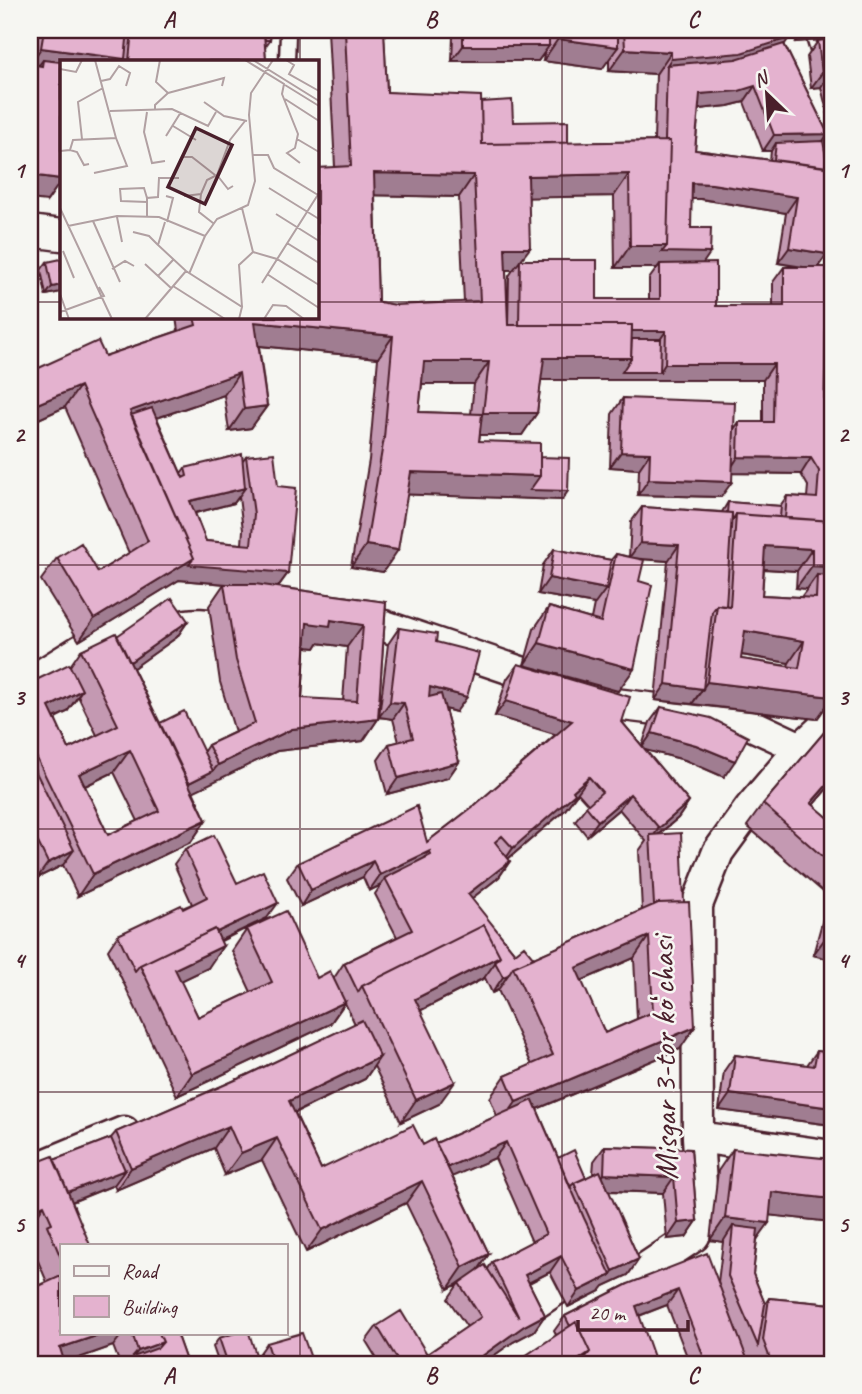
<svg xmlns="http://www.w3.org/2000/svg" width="862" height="1394" viewBox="0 0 862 1394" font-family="Caveat,sans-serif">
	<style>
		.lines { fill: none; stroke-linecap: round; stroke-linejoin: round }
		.lane-casing { stroke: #4a1f2b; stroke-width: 19 }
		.street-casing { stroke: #4a1f2b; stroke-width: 35 }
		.lane { stroke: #f6f6f2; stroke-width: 14 }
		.street { stroke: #f6f6f2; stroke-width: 30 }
		.wall { fill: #c499b2; stroke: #4a1f2b; stroke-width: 2; fill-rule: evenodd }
		.shaded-wall { fill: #a07d91; stroke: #4a1f2b; stroke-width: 2 }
		.building { fill: #e4b2cf; stroke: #4a1f2b; stroke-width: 2; fill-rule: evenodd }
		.grid { fill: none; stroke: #4a1f2b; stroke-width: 2; stroke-opacity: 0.55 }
		.labels { text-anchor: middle; stroke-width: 5; stroke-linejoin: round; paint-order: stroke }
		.street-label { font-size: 33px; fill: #4a1f2b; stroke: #f6f6f2 }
		.inset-road { fill: none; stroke: #b1a0a2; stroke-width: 2 }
		.view { fill: #4a1f2b; fill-opacity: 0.15; stroke: #4a1f2b; stroke-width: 3.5 }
		.inset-edge { fill: none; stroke: #4a1f2b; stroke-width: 3.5 }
		.neatline { fill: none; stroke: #4a1f2b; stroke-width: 2.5 }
		.grid-label { font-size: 23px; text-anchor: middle; font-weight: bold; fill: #4a1f2b }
	</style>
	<rect width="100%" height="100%" fill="#f6f6f2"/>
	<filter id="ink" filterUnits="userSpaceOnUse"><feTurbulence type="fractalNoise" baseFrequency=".0143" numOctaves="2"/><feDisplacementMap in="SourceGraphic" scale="14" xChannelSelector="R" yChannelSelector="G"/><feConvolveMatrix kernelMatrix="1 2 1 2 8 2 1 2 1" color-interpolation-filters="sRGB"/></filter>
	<g filter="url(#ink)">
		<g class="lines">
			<defs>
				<path id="lane" d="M287,61L288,34L290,30"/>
				<path id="street" d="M787,30C796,74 820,114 830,159C833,174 832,192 832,207
					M30,231L61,235
					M823,353L832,214
					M346,613L615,704L739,719L801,748
					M30,682L166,597C195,586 226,595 256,599
					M698,1137L832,1156
					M30,1171L124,1132
					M503,1364L694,1236L701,1223L702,1201L698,1137L697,905L718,852L750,808L801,748L827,724L832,693"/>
			</defs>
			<use href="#lane" class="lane-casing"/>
			<use href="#street" class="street-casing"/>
			<use href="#lane" class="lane"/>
			<use href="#street" class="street"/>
		</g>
		<path class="wall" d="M30,30H271L270,40L265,47L266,61H61V181L47,201L39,65L31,63L35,31Z
			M328,30H786L784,44L828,134L823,141L827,254L818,267L824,423L828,427L832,351V698L817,719L655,700L668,561L638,559L639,581L618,691L524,665L534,629L549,607L591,619L594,604L538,594L543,565L554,549L611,560L616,554L629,557L631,522L642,507L722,512L728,502L780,506L787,496L807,497L808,486L801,474L732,473L721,497L638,495L639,469L610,467L612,414L623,398L734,429L739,422H763V380H541L537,413L522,435H480L479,441L540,457L562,500L407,494L383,572L351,567L369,460L378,358L259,346L267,406L251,428L229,431L224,395L157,418L181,473L185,468L242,461L246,456L288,573L278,587L386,602L378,719L363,741L277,751L193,791L206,820L191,842L78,896L63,865L37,878L30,863V683L70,666L81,650L117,636L188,621L177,637L133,668L160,723L204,751L208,745L235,732L220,682L209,606L224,584H226L179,580L79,641L41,580L57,558L98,572L129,553L65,407L30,423V322L31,371L105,356L178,331L176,317H317L335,167ZM457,30L453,36L452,61H538L544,53L543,61L602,69L609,59V71L656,74L654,141L568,143L513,122L481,102L387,92L384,34ZM744,102L763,151H771L770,160L695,150L699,109L728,106ZM375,195L459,197L464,302L396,305L378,302ZM614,196L615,268H657L649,279V299H597L521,260L529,197ZM691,199H701L786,213L778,263L800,267H784L773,282V306H716L691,228ZM506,270H513L509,276L508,325ZM422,384H474L471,414L419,412ZM239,497L243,530L242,544L206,541L195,513L234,503ZM764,569L797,571L796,588L807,589L801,597L762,595ZM318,643L347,647L343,701L302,698L305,647L315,648ZM741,655L789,663L788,666L741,659ZM78,696L97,735L69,749L55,718L67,712ZM114,772L138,821L108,835L85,786Z
			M794,30H832L831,39L796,42Z
			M832,39V131L821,87L811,88L807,57L818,41Z
			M47,262L61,292L46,295L41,270Z
			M399,628L436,642L456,712L445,709L459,762L448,778L387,794L378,760L389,744L399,742L393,719L379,717L388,644Z
			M518,664L622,722L642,746L650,722L661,707L724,777L685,760L645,750L689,802L678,818L658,835L680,1049L537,1109L558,1158L586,1178L593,1174L594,1161L605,1146L691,1149L697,1221L686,1237L667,1239L663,1193L608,1191L639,1259L628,1275L604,1286L600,1291L568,1307L550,1272L529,1283L545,1315L534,1331L513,1342L482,1364H380L366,1341L377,1326L427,1354L467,1327L448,1299L459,1283L448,1289L406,1203L306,1252L262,1160L225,1175L214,1148L116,1190L114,1185L72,1202L61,1245V1333H176L187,1364H120L113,1346L65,1363V1364H30V1290L47,1282L32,1247L35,1242L30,1229V1165L54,1160L111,1138L116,1132L247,1075L355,1024L345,1003L330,1024L177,1096L108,950L118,935L192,904L174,864L185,849L237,883L267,918L221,941L208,968L180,981L198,1017L251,992L232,951L247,929L317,978H334L344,963L397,937L375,894L381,885L369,891L363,877L301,906L287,878L298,863L427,842L475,805L556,734L495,716L507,679ZM578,793L588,804L575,821L587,836L619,809L646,841L639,851L642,910L534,958L515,953L471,899L499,877L510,861L508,859L565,810L574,796ZM634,958L637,1019L605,1033L581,981ZM485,978L492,993L498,990L532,1065L505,1076L490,1098L497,1116L436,1143L423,1145L321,1169L295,1113L365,1079L374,1066L401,1122L439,1104L421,1010ZM495,1158L532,1242L492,1262L488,1269L478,1270L489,1254L452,1176Z
			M832,723V783L813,805L832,821V960L813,955L829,897L747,826L763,804Z
			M817,1051L832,1053V1125L719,1110L724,1071L735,1055L807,1065Z
			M733,1149L832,1222L769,1215L757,1240L753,1274L765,1304L769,1298L832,1304V1302V1364H690L667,1305L639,1316L556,1335L554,1331L565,1316L628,1284L718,1282L723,1242L710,1240L718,1171Z
			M219,1338L257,1357L267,1343L313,1364H219L213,1347Z"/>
		<path class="shaded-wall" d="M371,30H457L368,35Z
			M804,30H832V37L831,39L796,42Z
			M789,38L774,60L667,65L671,59Z
			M558,39L618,47L602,69L543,61Z
			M463,46H549L538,61H452Z
			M41,48L125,59L124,61H61V68L43,60L39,65L31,63Z
			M625,49L671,52L656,74L609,71Z
			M831,71L821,87L811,88L822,73Z
			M755,86L744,102L728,106L689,110L700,94Z
			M828,134L817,149L776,143L771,151H763L774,135Z
			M374,173L474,175L459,197L359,195Z
			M629,174L614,196L513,198L528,176Z
			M30,175L61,179V181L47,201L30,199Z
			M692,183L712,184L797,197L786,213L701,199H681Z
			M630,246H667L710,253L699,269L660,264L657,268H615Z
			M505,248H530L513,270H489Z
			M789,248L827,254L816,269L778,263Z
			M61,285V292L46,295L52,287Z
			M255,322L393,336L378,358L240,344Z
			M519,331H666L655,347Z
			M544,358H631L660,372L665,364H774L763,380H529Z
			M424,362H489L474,384H409Z
			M239,373L224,395L130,427V411Z
			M80,386L65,407L30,423V407Z
			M267,406L251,428L229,431L244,409Z
			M483,413H537L522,435H468Z
			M621,452L650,453L639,469L610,467Z
			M738,457L811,458L801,474L728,473Z
			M411,472L540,476L568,491L562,500L395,494Z
			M649,479L732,482L721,497L638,495Z
			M245,488L234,503L179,517L190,501Z
			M640,543L679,545L668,561L629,558Z
			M366,545L398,550L383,572L351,567Z
			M765,546L812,549L797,571L750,568Z
			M194,558L288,573L277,588L179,580L79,641L94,619Z
			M812,566L832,567V590L817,575L807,589L796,588Z
			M549,578L606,589L595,604L538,594Z
			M331,620L363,625L347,647L318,643L315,648L291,645L307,623Z
			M188,621L177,637L118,679L129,663Z
			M745,631L804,641L789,663L730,653Z
			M539,643L634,669L618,691L524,665Z
			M707,682L832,697V698L817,719L692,704Z
			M666,684L703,689L692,704L655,700Z
			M430,687L467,697L456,712L420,702Z
			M82,690L67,712L33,728L49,707Z
			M506,701L572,721L561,736L495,716Z
			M390,702L404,703L393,719L379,717Z
			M378,719L363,741L277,751L172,802L183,786L213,771L218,765L292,729Z
			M652,733L696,745L735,761L724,777L685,760L641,749Z
			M130,750L114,772L64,796L79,774Z
			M459,762L448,778L387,794L398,778Z
			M589,777L565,810L502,864L513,848L573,791Z
			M832,779V783L796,825L811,803Z
			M630,794L619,809L587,836L598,821Z
			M689,802L678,818L650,841L659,828Z
			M206,820L191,842L78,896L93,874Z
			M74,850L63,865L37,878L48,863Z
			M430,851L419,866L385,878L381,885L369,891L380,875Z
			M373,861L363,877L301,906L311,890Z
			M510,861L499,877L457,910L468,894Z
			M278,903L267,918L145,976L141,968Z
			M649,936L634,958L560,990L576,968Z
			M824,940L832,942V960L813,955Z
			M223,946L208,968L160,991L175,969Z
			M500,956L484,978L400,1021L415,999Z
			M508,975L498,990L492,993L503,977Z
			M345,1002L330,1024L177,1096L192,1074Z
			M695,1027L680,1049L501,1124L516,1102Z
			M380,1057L365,1079L273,1123L289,1101Z
			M455,1082L439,1104L401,1122L416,1100Z
			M730,1094L832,1108V1125L719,1110Z
			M229,1126L214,1148L116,1190L131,1168Z
			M277,1138L262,1160L225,1175L241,1153Z
			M506,1142L495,1158L431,1186L441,1170Z
			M125,1170L114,1185L51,1210L62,1194Z
			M604,1174L674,1177L663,1193L593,1190Z
			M422,1181L406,1203L306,1252L322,1230Z
			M772,1192L832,1199V1222L757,1214Z
			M44,1205L30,1226V1211Z
			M725,1218L769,1223L753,1245L733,1226L723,1242L710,1240Z
			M697,1221L686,1237L667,1239L678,1223Z
			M489,1254L474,1276L448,1289L463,1267Z
			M561,1256L550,1272L514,1290L525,1275Z
			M639,1259L628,1275L604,1286L600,1291L568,1307L579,1291L610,1276L613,1271Z
			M678,1290L667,1305L625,1321L636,1306Z
			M545,1315L534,1331L513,1342L482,1364H471L524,1326Z
			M105,1333H123L113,1346L62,1364L60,1348Z
			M163,1342L147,1364L133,1357L138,1351Z
			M590,1352L581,1364H572Z
			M771,1361L804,1364H769Z"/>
		<path class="building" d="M44,30H128L125,59L41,48Z
			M132,30H229L264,33L266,61H185L167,60V61H129Z
			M229,30H271L270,40H265L264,33Z
			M345,30H384L387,92L481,96L482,144L670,141L667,246H630L629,174L528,176L530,248H505L508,325H632L631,358H544L537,413H483L489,362H424L419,412L482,414L479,441L540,443V476L411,472L398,550L366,545L384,438L393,336L255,322L267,406L244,409L239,373L130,411L194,558L94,619L57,558L81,543L98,572L148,541L80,386L30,407V372L98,341L105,356L196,325L194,317H317V168L351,166ZM374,173L474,175L480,301L396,305L378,302Z
			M463,30H549V46H463Z
			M559,30H618V47L558,39Z
			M624,30H786L789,38L741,53L671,59V52L625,49Z
			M832,39V74L831,71L822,73L818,41Z
			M784,44L828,134L774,135L755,86L739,91L700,94L695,150L832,168V192L827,254L789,248L797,197L712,184L692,183L691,228H711L710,253L662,252L667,246L670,141H665L667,65L736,59Z
			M43,60L61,62V179L30,175V64L42,66Z
			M512,100L513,122L568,121V143L482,144L481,102Z
			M823,141L828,167L774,160L776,143Z
			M61,259V285L52,287L47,262Z
			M520,260H597V299H660V264L716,263V306H784V267H827L824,423L832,431V521L785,518L787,496L817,498L819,471L811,458L738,457L739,422H773L774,364H665L666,331H632V325H519Z
			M30,273L36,274L30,322Z
			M30,322L37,323L31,371H30Z
			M632,339H661L660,372H622L631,358Z
			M623,398L735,402L732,482L649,479L650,453L621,452Z
			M152,408L183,478L187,476L185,468L242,454L245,488L190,501L206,541L251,545L254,514L246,456L274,453L278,486L296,488L288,573L189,565L194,558L131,415Z
			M540,457L569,458L568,491L530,490L540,476Z
			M728,502L781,506L780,517L736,514L732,521V513H727Z
			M642,507L732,513L726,606L717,605L712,612L703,689L666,684L679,545L640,543Z
			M736,514L832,521V567L812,566V549L765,546L762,595L816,598L817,575L832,576V697L707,682L717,605L730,607ZM745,631L804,641L799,668L741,659Z
			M554,549L611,560L606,589L549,578Z
			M616,554L644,560L639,581L652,585L634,669L539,643L549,607L601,622Z
			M224,584H255L386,602L378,719L292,729L218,765L208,745L255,723L236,660ZM331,620L363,625L357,701L302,698L307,623L330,626Z
			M172,598L188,621L130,662L117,636Z
			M399,628L437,634L436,642L479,653L467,697L430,687L429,697L441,694L459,762L398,778L389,744L413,738L404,703L390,702Z
			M116,633L206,820L93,874L30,744V683L69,664L82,690L49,707L69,749L118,725L81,650ZM130,750L159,811L108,835L79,774Z
			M518,664L630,697L622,722L689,802L659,828L630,794L598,821L586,806L602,792L589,777L573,791L575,794L513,848L502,836L495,842L510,861L468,894L515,953L524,946L534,958L513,967L508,975L503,977L495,962L500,956L484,925L362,986L358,992L344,963L412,930L385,878L431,855L430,851L380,875L373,861L311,890L298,863L417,806L427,842L475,805L572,721L506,701Z
			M661,707L711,718L748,737L735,761L696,745L652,733Z
			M184,711L213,771L189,783L160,723Z
			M832,723V779L811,803L832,821V865L763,804Z
			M30,760L74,850L48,863L30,826Z
			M681,833L684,902L658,903L654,905L650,835Z
			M214,835L237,883L263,871L278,903L217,932L215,929L140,965L135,971L118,935L181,905L183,909L207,897L185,849Z
			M689,902L695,1027L516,1102L505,1076L553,1055L513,967L658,903ZM649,936L653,1012L605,1033L576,968Z
			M832,909V942L824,940Z
			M286,911L317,978L330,971L345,1002L192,1074L140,965L215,929L223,946L175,969L198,1017L272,982L247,929Z
			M484,925L500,956L415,999L455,1082L416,1100L362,986Z
			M362,1020L380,1057L289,1101L321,1169L413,1125L423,1145L434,1139L489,1254L463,1267L422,1181L322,1230L277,1138L241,1153L229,1126L131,1168L116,1132L247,1075Z
			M817,1051L832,1053V1108L730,1094L735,1055L814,1066Z
			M533,1100L584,1218L611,1275L579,1291L561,1256L525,1275L545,1315L524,1326L471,1364H400L377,1326L401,1311L427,1354L481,1317L459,1283L485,1265L519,1318L492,1262L546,1234L506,1142L448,1167L436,1143Z
			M111,1138L125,1170L68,1192L54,1160Z
			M605,1146L691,1149L697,1221L678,1223L674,1177L604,1174Z
			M733,1149L832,1159V1199L772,1192L769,1223L725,1218Z
			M574,1150L586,1178L574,1183L570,1187L558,1158Z
			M53,1156L90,1245H61V1258L47,1225L52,1223L44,1205L30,1211V1165Z
			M600,1171L639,1259L613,1271L574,1183Z
			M733,1226L758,1229L753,1274L765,1304L758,1346L728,1276Z
			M707,1253L749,1364H706L700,1347L678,1290L636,1306L655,1360L648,1363V1364H577L585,1358L590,1352L576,1322L570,1326L565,1316L628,1284Z
			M61,1276V1333H105L60,1348L65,1364H36L30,1347V1290Z
			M769,1298L832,1304V1364H804L771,1361L763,1340Z
			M576,1322L590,1352L572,1364H513Z
			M132,1333H159L163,1342L138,1351Z
			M159,1333H176L187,1364H136L133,1357L158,1348L163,1342Z
			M235,1333H249L259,1364H228L219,1338Z
			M302,1333L313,1364H274L267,1343Z"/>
	</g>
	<path class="grid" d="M300,30V61M562,30V1364M30,302H61M317,302H832M300,317V1364M30,565H832M30,829H832M30,1092H832"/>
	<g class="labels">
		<g class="street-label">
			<text transform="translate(663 1058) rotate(-91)" y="12">Misgar 3-tor koʻchasi</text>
		</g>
	</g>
	<g transform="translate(60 60)">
		<rect width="259" height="259" fill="#f6f6f2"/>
		<path class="inset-road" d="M185,0L224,24L222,34L238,74L235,88L227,93L240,103M193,0L259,41M226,0L234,5L229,14L259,31M0,9L16,12L22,0M41,21L50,19L59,6L70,13L66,26M225,25L259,46M108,33L164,18L162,26M225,39L259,61M144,42L164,56L187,61M50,51L112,49L148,66L156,52M95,51V45L108,33L96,22L100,0M87,52L84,72L92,103L105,101M113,66L136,80M106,76L121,52M22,79L18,42L43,28M237,79L259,92M10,90L17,92L24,105L29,104M0,91L10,90L13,80L56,78L35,0M193,95H208L214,108L258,135M123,97H132L155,115M34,113L67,106L56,78M157,115L168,129L173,126M209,128L259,159M141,134L139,152L153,163M106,136L113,138L107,162M124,136L141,134L147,120L157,115L170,80L185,61M87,142L61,141L60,129L84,128L87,138M0,148L52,259M182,148L193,192M216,154L259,181M57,157L62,182M87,157V138L98,137L99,118H119M33,161L60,222M105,162L98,185L126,211L182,247L179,259M8,166L57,156L99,157L145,176L157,159L188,145L195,121L189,55L191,33L213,0M73,172L89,176L98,185M227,183L259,203M3,191L14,218M193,192L217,199L259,225M85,204L111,228M52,209L65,201L74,206M129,214L145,176M207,214L259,248M98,216L113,200M202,223L259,133M113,226L165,259M0,234L9,259M182,247L179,205L193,192M0,252L44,236L39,227M85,259L126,211M204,259L213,245L226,246L244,259"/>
		<path class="view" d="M136,68L172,85L145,144L108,127Z"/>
		<rect width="259" height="259" class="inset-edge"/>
	</g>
	<rect width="862" height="1394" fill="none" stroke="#f6f6f2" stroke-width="77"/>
	<rect x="60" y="1244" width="228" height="91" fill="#f6f6f2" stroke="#b1a0a2" stroke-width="2"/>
	<rect x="74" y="1266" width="35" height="10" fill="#f6f6f2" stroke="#b1a0a2" stroke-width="2"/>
	<text x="122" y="1278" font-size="21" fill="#4a1f2b">Road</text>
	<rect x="74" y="1296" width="35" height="21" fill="#e4b2cf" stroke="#b1a0a2" stroke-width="2"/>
	<text x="122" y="1314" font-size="21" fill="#4a1f2b">Building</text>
	<g transform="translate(767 94) rotate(335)" stroke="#f6f6f2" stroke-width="5" paint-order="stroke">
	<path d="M0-5L12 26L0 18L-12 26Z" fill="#4a1f2b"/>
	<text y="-10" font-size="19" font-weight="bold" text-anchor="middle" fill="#4a1f2b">N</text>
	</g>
	<path d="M578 1320v10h110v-10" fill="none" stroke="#4a1f2b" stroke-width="3.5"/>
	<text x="589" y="1320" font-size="21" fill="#4a1f2b" stroke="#f6f6f2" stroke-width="5" paint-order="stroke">20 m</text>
	<rect x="38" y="38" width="786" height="1318" class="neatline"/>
	<g class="grid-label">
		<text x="169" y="27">A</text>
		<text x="431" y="27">B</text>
		<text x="693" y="27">C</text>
		<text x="19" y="178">1</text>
		<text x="843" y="178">1</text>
		<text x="19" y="442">2</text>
		<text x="843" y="442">2</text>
		<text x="19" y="705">3</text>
		<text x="843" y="705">3</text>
		<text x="19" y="968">4</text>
		<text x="843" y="968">4</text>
		<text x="19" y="1232">5</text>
		<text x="843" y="1232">5</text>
		<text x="169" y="1383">A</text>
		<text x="431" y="1383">B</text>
		<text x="693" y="1383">C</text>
	</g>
</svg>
